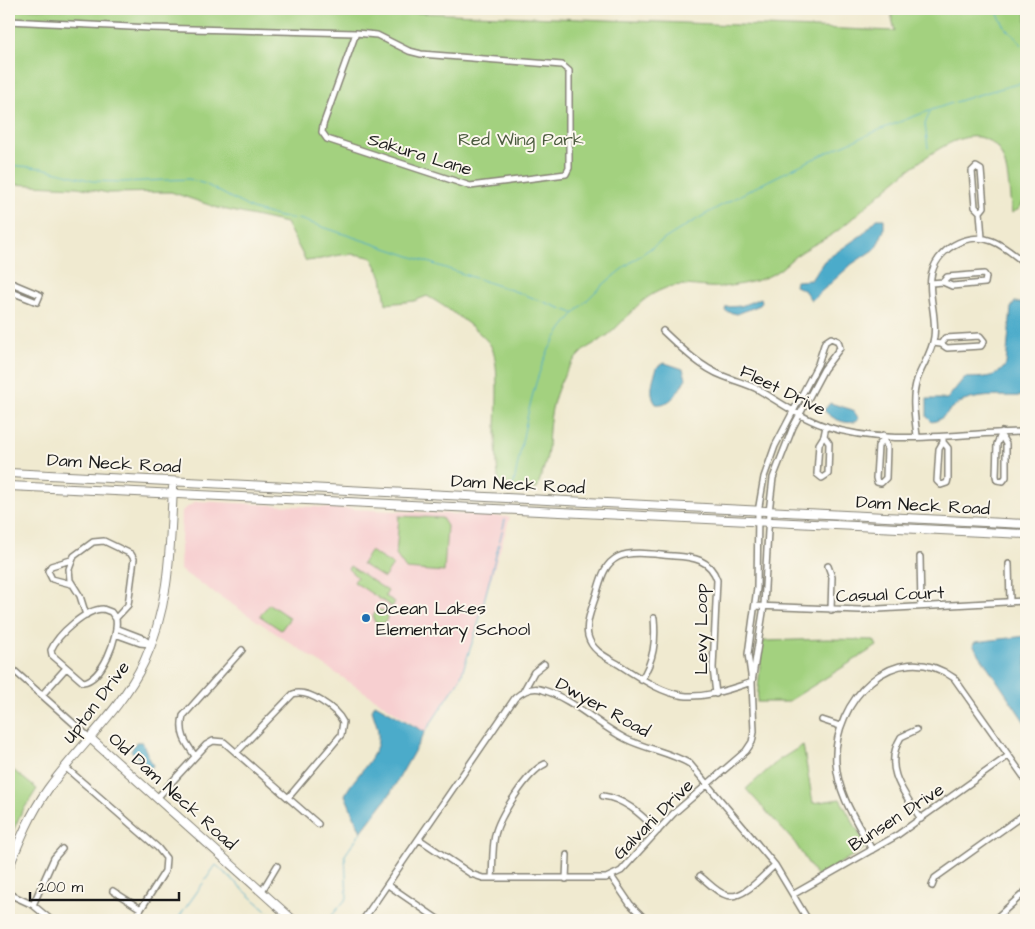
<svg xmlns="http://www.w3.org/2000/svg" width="1035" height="929" viewBox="0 0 1035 929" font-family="'Architects Daughter',sans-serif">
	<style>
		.built { fill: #f7cfd0 }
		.green { fill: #a3d17f; stroke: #60764e }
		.water { fill: #4babca; stroke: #346473 }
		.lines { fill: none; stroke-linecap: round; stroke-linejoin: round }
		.stream { stroke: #4babca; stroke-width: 1 }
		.street-casing { stroke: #868376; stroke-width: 8 }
		.secondary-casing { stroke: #868376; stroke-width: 10 }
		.street { stroke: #fff; stroke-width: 5 }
		.secondary { stroke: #fff; stroke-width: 8 }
		.poi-dot { fill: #1f6fb2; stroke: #fbf7ec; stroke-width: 2 }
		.labels { text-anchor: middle; stroke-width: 4; stroke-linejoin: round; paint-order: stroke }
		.park-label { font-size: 18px; fill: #4b5b3f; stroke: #fbf7ec }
		.street-label { font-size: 18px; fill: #1c1c1c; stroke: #fbf7ec }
		.poi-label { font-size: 18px; fill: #1c1c1c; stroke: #fbf7ec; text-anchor: start }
	</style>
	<rect width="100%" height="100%" fill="#fbf7ec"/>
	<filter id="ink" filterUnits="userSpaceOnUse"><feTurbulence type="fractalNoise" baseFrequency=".02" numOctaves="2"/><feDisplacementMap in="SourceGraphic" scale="10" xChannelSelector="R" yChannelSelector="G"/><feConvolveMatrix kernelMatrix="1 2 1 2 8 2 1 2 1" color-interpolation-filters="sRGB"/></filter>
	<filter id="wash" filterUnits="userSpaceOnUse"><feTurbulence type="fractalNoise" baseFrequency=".0096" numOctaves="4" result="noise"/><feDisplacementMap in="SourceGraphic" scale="20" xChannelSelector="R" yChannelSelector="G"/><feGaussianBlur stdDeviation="1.12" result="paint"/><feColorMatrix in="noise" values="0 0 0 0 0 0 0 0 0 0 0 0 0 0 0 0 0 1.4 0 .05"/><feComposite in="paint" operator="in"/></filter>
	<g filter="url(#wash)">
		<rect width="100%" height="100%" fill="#f0ead0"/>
		<path class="built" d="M196,501L510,517L460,679L425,732L180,570L182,511Z"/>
		<path class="green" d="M9,9H319L895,31L890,9H1026V198L1019,209L1012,213C1007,188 1012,143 978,137C940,131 866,209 836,232C826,239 814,244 803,251C792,257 784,268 773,274C758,282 739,285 722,287C705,289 686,282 669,287C638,297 631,316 608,335C599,342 587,346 580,354C560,374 551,403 549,430C548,438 549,448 547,456C545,467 540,478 537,489L499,487C497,469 496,451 496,433C496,410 500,368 492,348C485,333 442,304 427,296L414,301L386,304L382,277L372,258C344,249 333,259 306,261L286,223L218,208L171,192L108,193L78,187L9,184Z
			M399,516L442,518L447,526L444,572L406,569L396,555Z
			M370,551L393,565L384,578L362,564Z
			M350,566L388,591L385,596L395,602L392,607L354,582L357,577L348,569Z
			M269,604L290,618L281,630L260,616Z
			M373 617a7 7 0 1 1 14 0a7 7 0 1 1-14 0Z
			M827,639L874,640L877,646L787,702H757L762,643L765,641Z
			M803,745L813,803L840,799L867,847L817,877L795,843L746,789L779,760Z
			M13,770L37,789L20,815L9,841V780Z"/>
		<path class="water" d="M877,219H884V230L876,248L852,264L813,299L811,300L804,290L795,286L796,281L811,280L824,261L863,234Z
			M761,298L762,302L760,305L737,314L725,311L726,307L741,306Z
			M1015,302L1026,304V396C1007,397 982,394 964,401C951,405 945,420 932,422L927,417V399H947L964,378C980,377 997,380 1006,364L1011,308Z
			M665,363L683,369L686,378C679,390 672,406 656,404C648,394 653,377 658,366Z
			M830,403L853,410L859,419C850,428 830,418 824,410Z
			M1026,636V724L973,645L975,642Z
			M375,704L425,732L390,794L361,832L345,795C354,775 381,757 378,733C378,726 374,718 372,710Z
			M136,742H142L153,766L150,768L131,751Z"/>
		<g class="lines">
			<path class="stream" d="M995,9L1005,27L1026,49
				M928,148L925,124L930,112
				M9,165L42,168L93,181L123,182L189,179L205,184L252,209L280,217L299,219L520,293L573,313
				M513,487C523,443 531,376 555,339C598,273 684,225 752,189C840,144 930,105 1026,82
				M425,732L460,679L477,628L505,520
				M177,920L216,865L277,920
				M328,920L347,898L345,855L361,832"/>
		</g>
	</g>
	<g filter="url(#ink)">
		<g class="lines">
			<defs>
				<path id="street" d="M9,21L151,28L356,33L377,35L409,51L421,54L562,65L569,71V168L566,174L470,186L327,139L322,132L323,125L356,33
					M980,212L975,207L972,171L976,167L981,170L984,207L980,212L982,238
					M9,282L40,295L37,302L9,291
					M931,283L943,282L952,286L985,283L986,277L984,274L947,277L943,282
					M663,331C680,347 700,367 723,376C735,381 748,384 759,390C781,403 801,418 825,426C890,448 960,432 1026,432
					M933,343L941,344L947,348L981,346L984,341L980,336L945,338L941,344
					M824,436L829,443L828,474L822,478L817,474L819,444L824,436L826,426
					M917,436C915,418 911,398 917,380C922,365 932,353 934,337C937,316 928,297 931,277C935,250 967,231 992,241C1005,246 1015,256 1026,264
					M943,437V442L939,449L937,481L941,485L947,483L948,479V448L943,442
					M1002,437L1006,444V477L1003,481L997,480L996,476L997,444L1002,432
					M883,440L878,446L876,478L877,482L881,483L886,478L887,447L883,435
					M920,557L921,606
					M71,560L51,566L48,571L52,579L71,584
					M1009,564L1010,602
					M828,566L832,577L831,610
					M755,606L860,610L1026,601
					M103,609L111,612L116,619C119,637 102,680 83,682L52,655L51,650C58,634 86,609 103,609Z
					M86,615L80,596L70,580L69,569L74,556L93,542L104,541L131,554L134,559L128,605L116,618
					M116,628L142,638L151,644
					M115,634L140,643L150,644
					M9,666L90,738
					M641,680C654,660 656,641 654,618
					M523,692L534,672L544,664
					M716,694L713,668L717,580C710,559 693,557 674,556C657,555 633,550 618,557C604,564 601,579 597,592C593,606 585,622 588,636C592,651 606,657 618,664C676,702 687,704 752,682
					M42,695L66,668
					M822,720L840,726
					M916,730L901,737C882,768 904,793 921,819
					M237,752L293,694C308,689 336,708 343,722L341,735L288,798
					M195,756C185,742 179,733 183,716L242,650
					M65,767L158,848L166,858L165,871L134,920
					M603,796C626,799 642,816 658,831
					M157,798L206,745L213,741L224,742L318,824
					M419,839L471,874L483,878H606L621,871L673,814L746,751L752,742L754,732L752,682L748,654L757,588L758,512L764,477L775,446L818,364L825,342L831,338L838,341L840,348L824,369L793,427L773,478L769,512L764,606L752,682
					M872,850C857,822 838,795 836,763C832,702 894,635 954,678L1026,780
					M611,876L630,904L646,920
					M700,876C708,882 716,892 726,895C743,901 763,875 775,865
					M492,878C493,864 492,849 495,835C499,817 527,772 545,764
					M566,879L567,855
					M388,885L439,920
					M932,886L935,878L1026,813
					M113,891L141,909
					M262,891L277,866
					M9,894L33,905L51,920
					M794,894L896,836L1008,756
					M33,905L54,858L62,849
					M363,920L515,698C523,691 533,686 543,690C573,699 598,725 626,739C646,749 670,752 690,764L775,865L808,920
					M994,920L1026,891"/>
				<path id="secondary" d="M9,473L1026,524
					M9,486L1026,534
					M90,738L293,920
					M9,867C20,839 31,813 48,789C79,746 121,710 144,662C170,606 170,547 173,487"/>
			</defs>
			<use href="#street" class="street-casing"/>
			<use href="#secondary" class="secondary-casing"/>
			<use href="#street" class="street"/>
			<use href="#secondary" class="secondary"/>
		</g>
	</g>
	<circle class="poi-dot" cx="366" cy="618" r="5"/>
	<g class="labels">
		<g class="park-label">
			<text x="521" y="145">Red Wing Park</text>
		</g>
		<g class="street-label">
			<text transform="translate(420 154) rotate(17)" y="6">Sakura Lane</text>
			<text transform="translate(783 390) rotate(26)" y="6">Fleet Drive</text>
			<text transform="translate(114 463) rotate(3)" y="6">Dam Neck Road</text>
			<text transform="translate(518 484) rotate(3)" y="6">Dam Neck Road</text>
			<text transform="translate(923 505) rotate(3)" y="6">Dam Neck Road</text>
			<text transform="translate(890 594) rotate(-2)" y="6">Casual Court</text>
			<text transform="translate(701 629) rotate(-90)" y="6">Levy Loop</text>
			<text transform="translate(96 702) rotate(-53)" y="6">Upton Drive</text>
			<text transform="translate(603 707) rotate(29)" y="6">Dwyer Road</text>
			<text transform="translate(173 791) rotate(42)" y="6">Old Dam Neck Road</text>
			<text transform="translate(896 817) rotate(-33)" y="6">Bunsen Drive</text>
			<text transform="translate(653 819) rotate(-45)" y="6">Galvani Drive</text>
		</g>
		<g class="poi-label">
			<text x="376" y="614">Ocean Lakes<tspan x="376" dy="21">Elementary School</tspan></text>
		</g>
	</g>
	<rect width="1035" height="929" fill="none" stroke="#fbf7ec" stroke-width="30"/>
	<path d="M30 892v8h149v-8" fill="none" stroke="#1c1c1c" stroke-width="2.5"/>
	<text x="38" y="892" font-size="15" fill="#1c1c1c" stroke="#fbf7ec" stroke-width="4" paint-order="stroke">200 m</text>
</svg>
